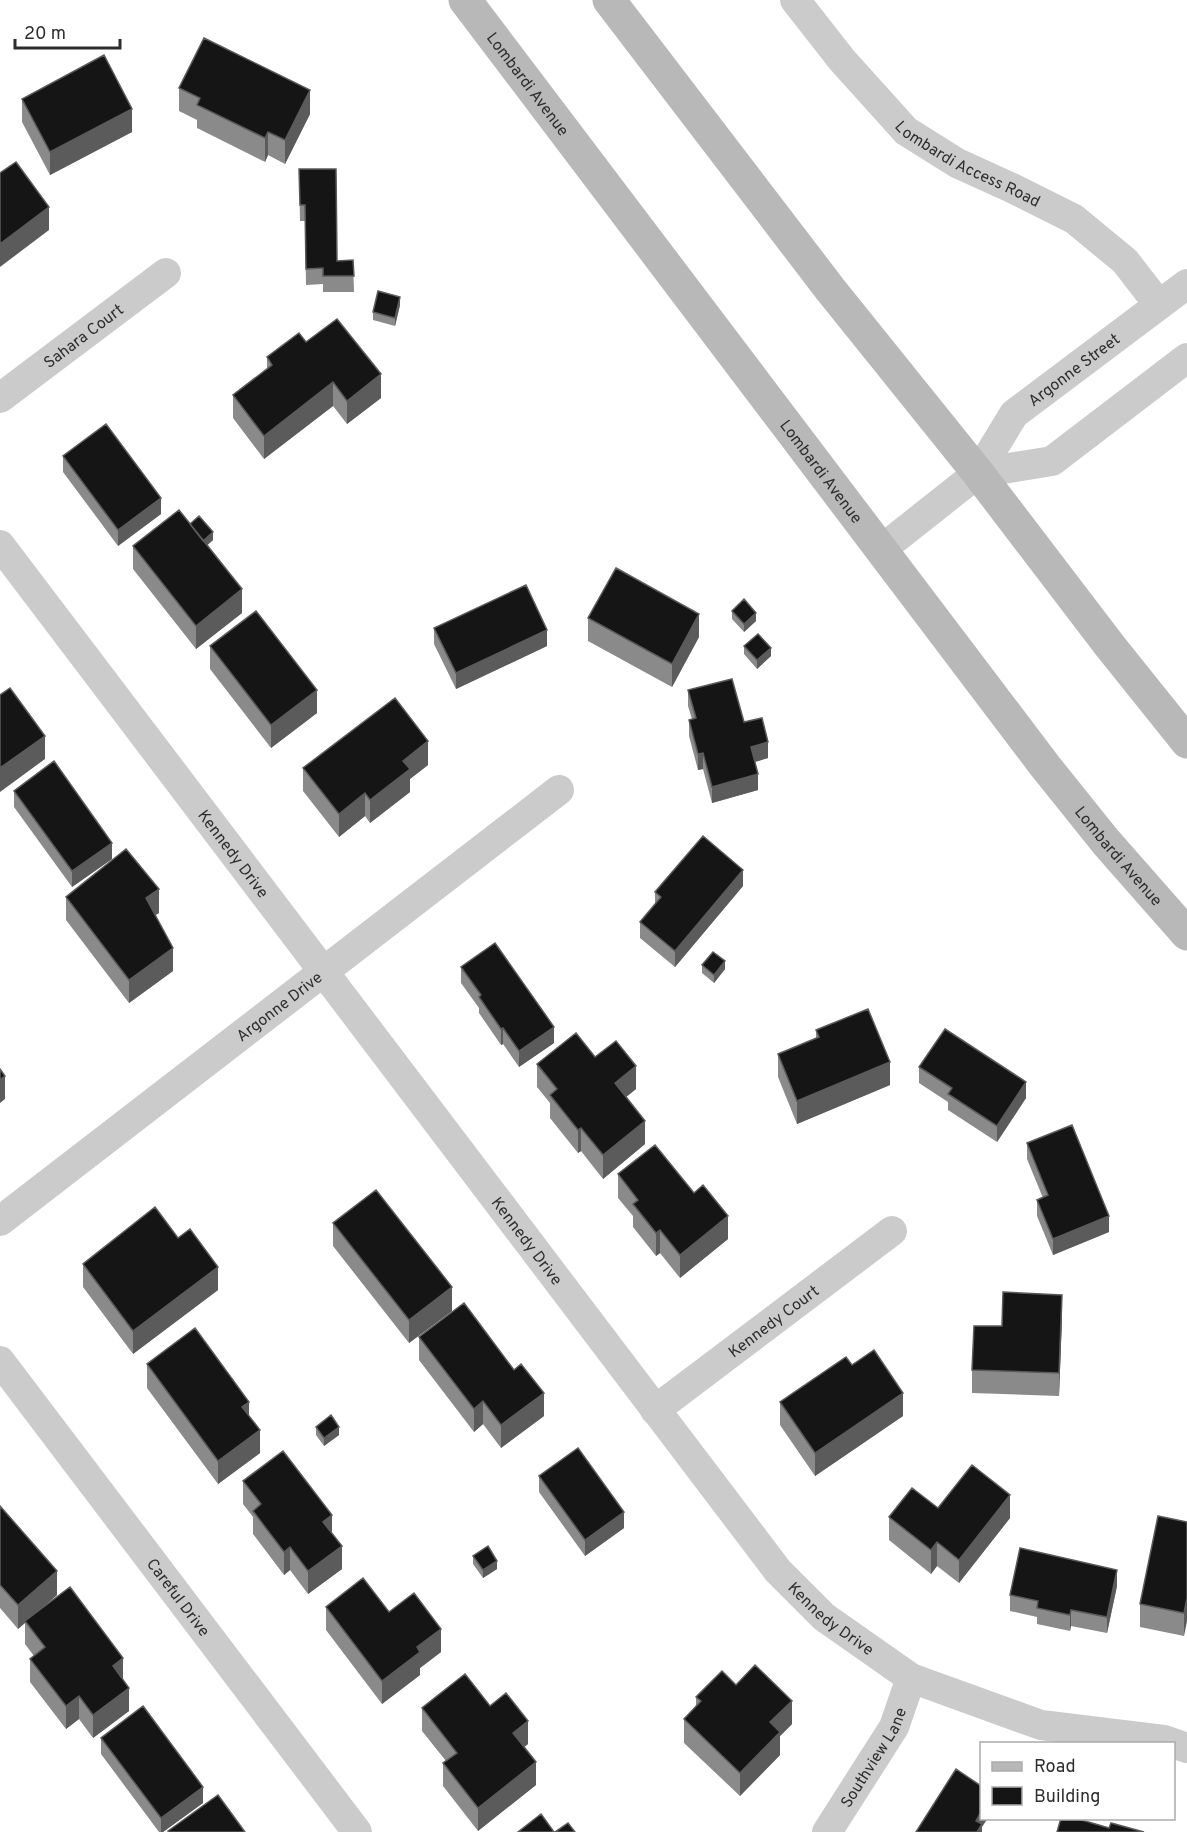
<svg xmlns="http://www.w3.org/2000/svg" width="1187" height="1832" viewBox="0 0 1187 1832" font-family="Overpass,sans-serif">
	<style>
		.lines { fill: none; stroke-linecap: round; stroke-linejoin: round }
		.minor { stroke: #cbcbcb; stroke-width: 30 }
		.secondary { stroke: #b8b8b8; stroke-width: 33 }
		.wall { fill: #8a8a8a }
		.shaded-wall { fill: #5b5b5b }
		.building { fill: #151515; stroke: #5b5b5b; stroke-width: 1.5 }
		.labels { text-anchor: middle; stroke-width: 6; stroke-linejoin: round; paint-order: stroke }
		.street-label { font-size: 16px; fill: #2e2e2e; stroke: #fff }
	</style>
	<rect width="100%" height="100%" fill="#fff"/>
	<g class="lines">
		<g class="minor">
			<path id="s1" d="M795,0L842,60L906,131L957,163L1012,188L1074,219L1125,261L1159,305"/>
			<path id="s2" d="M0,398L166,273"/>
			<path d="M978,473L1052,461L1187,358"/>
			<path id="s3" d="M0,545L778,1571L824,1617L911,1678L1041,1725L1164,1740L1187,1748"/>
			<path id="s4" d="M882,549L978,473L1014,414L1187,284"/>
			<path id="s5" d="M0,1221L559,790"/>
			<path id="s6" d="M0,1361L357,1832"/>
			<path id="s7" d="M655,1410L892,1231"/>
			<path id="s8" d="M827,1832L894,1727L911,1678"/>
		</g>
		<g class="secondary">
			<path id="s9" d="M465,0L1045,766L1106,842L1187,934"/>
			<path d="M609,0L830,289L978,473L1110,646L1187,742"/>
		</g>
	</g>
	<path class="wall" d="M179,88L310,114L285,164L268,155L265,162L197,128V120L179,111Z
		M22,99L132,132L50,175L22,122Z
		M299,169L337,261L353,260L354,292H323V284L306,285L305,221H300Z
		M400,305L395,326L373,320V312Z
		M306,342L381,398L347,424L333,406L264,459L233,418V395L267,369V357Z
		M63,456L161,514L118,546L63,472Z
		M190,524L213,540L207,545L242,613L196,649L133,569V546Z
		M732,611L756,621L744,632L732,619Z
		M588,618L699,637L672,687L588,641Z
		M434,628L547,646L456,689L434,644Z
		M210,646L317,713L271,748L210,669Z
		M744,646L771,656L757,669L744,654Z
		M688,690L744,722L768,758L755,762L758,790L712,803L703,769L698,770L689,736V720L692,719L688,706Z
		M428,765L410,779V792L370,823L365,816L339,837L303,791V768Z
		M14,791L112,859L72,887L14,807Z
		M743,886L675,967L640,938V922L655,904V892Z
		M66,897L159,913L155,915L173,971L129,1003L66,920Z
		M702,965L725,969L714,983L702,973Z
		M461,967L554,1043L519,1067L503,1044L501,1045L479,1013V1008L461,983Z
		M816,1030L890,1085L797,1124L778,1077V1054L816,1038Z
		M595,1057L636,1089L626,1097L645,1144L603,1179L581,1151L578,1153L550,1118V1103L537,1087V1064Z
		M919,1067L1026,1098L997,1142L948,1110V1102L919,1083Z
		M1027,1143L1109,1232L1053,1255L1037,1216V1200L1043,1198L1027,1159Z
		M618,1174L694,1193L728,1239L680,1278L660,1253L656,1256L633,1227V1216L618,1198Z
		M333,1223L452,1311L409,1343L333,1246Z
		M178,1238L218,1290L133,1354L83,1287V1264Z
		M1062,1318L1059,1396L972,1393V1370L1002,1326Z
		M419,1337L544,1416L501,1448L483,1424L474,1432L419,1360Z
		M147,1364L249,1417L260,1453L218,1484L147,1388Z
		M852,1365L903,1416L815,1476L780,1425V1402Z
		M316,1427L339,1435L324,1446L316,1435Z
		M539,1476L624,1528L585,1556L539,1492Z
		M243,1481L332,1533L342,1569L308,1594L290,1570L284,1575L253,1534V1517L243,1504Z
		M0,1506L57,1595L38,1611L123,1679L129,1711L93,1738L79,1719L66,1729L30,1682V1659L34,1656L25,1644V1623L18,1629L0,1608Z
		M938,1508L1010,1518L959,1583L937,1566L931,1574L889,1540V1517Z
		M1187,1522L1184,1636L1140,1627V1604Z
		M473,1556L497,1569L483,1578L473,1564Z
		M1117,1586L1107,1633L1071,1626L1070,1631L1037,1624V1617L1010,1611V1595Z
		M326,1607L389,1612L441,1652L420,1668V1675L382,1704L326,1630Z
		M736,1685L792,1724L780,1736V1755L740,1796L684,1743V1719L696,1707V1697Z
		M490,1706L528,1744L524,1747L536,1785L478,1831L443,1786V1763L446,1761L422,1731V1708Z
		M101,1738L203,1803L163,1832H159L101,1754Z"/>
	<path class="shaded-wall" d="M310,90V114L285,164V140Z
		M132,109V132L50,175V152Z
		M268,132V155L265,162V138Z
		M49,207V230L0,267V244Z
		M400,297V305L395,326V318Z
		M381,374V398L347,424V401Z
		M333,382V406L264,459V436Z
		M161,498V514L118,546V530Z
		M213,532V540L202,550V542Z
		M242,589V613L196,649V626Z
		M756,613V621L744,632V624Z
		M699,614V637L672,687V664Z
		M547,630V646L456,689V673Z
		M771,648V656L757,669V660Z
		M317,690V713L271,748V725Z
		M45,736V759L0,792V768Z
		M428,741V765L410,779V792L370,823V800L403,761Z
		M768,742V758L751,763V747Z
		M703,753V769L698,770V754Z
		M758,774V790L712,803V787Z
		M365,793V816L339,837V814Z
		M112,843V859L72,887V871Z
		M743,870V886L675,967V951Z
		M159,889V913L146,921V898Z
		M173,948V971L129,1003V980Z
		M725,961V969L714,983V975Z
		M554,1027V1043L519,1067V1051Z
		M503,1028V1044L501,1045V1029Z
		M890,1062V1085L797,1124V1101Z
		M636,1066V1089L615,1106V1083Z
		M5,1076V1099L0,1103V1080Z
		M1026,1082V1098L997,1142V1126Z
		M645,1121V1144L603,1179V1155Z
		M581,1128V1151L578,1153V1130Z
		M728,1216V1239L680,1278V1255Z
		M1109,1216V1232L1053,1255V1239Z
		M660,1230V1253L656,1256V1233Z
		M218,1267V1290L133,1354V1331Z
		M452,1287V1311L409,1343V1320Z
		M1062,1295V1318L1059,1396V1373Z
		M544,1393V1416L501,1448V1425Z
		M903,1393V1416L815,1476V1453Z
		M483,1401V1424L474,1432V1409Z
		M249,1402V1425L242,1407Z
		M339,1427V1435L324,1446V1438Z
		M260,1430V1453L218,1484V1461Z
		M1010,1495V1518L959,1583V1560Z
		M624,1512V1528L585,1556V1540Z
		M332,1515V1538L323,1522Z
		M937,1542V1566L931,1574V1550Z
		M342,1546V1569L308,1594V1571Z
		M290,1547V1570L284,1575V1552Z
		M497,1561V1569L483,1578V1570Z
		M1117,1570V1586L1107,1633V1617Z
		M57,1571V1595L18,1629V1605Z
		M1187,1598V1621L1184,1636V1613Z
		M1071,1610V1626L1070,1631V1615Z
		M441,1629V1652L420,1668V1675L382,1704V1681L417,1647Z
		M123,1658V1682L113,1666Z
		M129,1688V1711L93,1738V1715Z
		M79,1696V1719L66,1729V1706Z
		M792,1701V1724L780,1736V1755L740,1796V1773L770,1722Z
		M528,1721V1744L513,1756V1733Z
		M536,1762V1785L478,1831V1808Z
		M203,1787V1803L163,1832H161V1818Z
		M981,1812V1818H988L982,1827V1832H976V1821Z"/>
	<path class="building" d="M204,38L310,90L285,140L268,132L265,138L197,105L200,98L179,88Z
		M104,55L132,109L50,152L22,99Z
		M16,162L49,207L0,244V173Z
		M299,169H336L337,261L353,260L354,276H323V268L306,269L305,205H300Z
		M378,291L400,297L395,318L373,312Z
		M337,319L381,374L347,401L333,382L264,436L233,395L272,365L267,357L299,333L306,342Z
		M106,424L161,498L118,530L63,456Z
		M179,510L242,589L196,626L133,546Z
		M199,516L213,532L203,541L190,524Z
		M616,568L699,614L672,664L588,618Z
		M526,585L547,630L456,673L434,628Z
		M744,599L756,613L744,624L732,611Z
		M256,611L317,690L271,725L210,646Z
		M758,634L771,648L757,660L744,646Z
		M732,679L744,722L762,718L768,742L751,747L758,774L712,787L703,753L698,754L689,720L696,718L688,690Z
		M10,688L45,736L0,768V695Z
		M395,698L428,741L403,761L410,769L370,800L365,793L339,814L303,768Z
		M54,761L112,843L72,871L14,791Z
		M703,836L743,870L675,951L640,922L661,897L655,892Z
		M126,849L159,889L146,898L173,948L129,980L66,897Z
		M495,943L554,1027L519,1051L503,1028L501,1029L479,997L481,995L461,967Z
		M713,952L725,961L714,975L702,965Z
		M868,1009L890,1062L797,1101L778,1054L819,1037L816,1030Z
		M945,1029L1026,1082L997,1126L948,1094L952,1088L919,1067Z
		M576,1033L595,1057L616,1041L636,1066L615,1083L645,1121L603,1155L581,1128L578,1130L550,1095L557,1089L537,1064Z
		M0,1069L5,1076L0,1080Z
		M1072,1125L1109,1216L1053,1239L1037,1200L1048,1195L1027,1143Z
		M655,1145L694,1193L703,1185L728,1216L680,1255L660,1230L656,1233L633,1204L638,1200L618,1174Z
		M376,1190L452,1287L409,1320L333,1223Z
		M155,1207L178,1238L190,1229L218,1267L133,1331L83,1264Z
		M1003,1292L1062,1295L1059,1373L972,1370L974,1326H1002Z
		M464,1303L514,1370L521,1364L544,1393L501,1425L483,1401L474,1409L419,1337Z
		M195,1328L249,1402L242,1407L260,1430L218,1461L147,1364Z
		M874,1350L903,1393L815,1453L780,1402L846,1357L852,1365Z
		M331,1415L339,1427L324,1438L316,1427Z
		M578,1448L624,1512L585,1540L539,1476Z
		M283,1451L332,1515L323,1522L342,1546L308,1571L290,1547L284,1552L253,1511L261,1504L243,1481Z
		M972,1465L1010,1495L959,1560L937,1542L931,1550L889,1517L912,1488L938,1508Z
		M0,1506L57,1571L18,1605L0,1585Z
		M1158,1516L1187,1522V1598L1184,1613L1140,1604Z
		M488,1546L497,1561L483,1570L473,1556Z
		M1020,1548L1117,1570L1107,1617L1071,1610L1070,1615L1037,1608L1038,1601L1010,1595Z
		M363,1578L389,1612L414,1593L441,1629L417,1647L420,1652L382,1681L326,1607Z
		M70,1587L123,1658L113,1666L129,1688L93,1715L79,1696L66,1706L30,1659L45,1647L25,1621Z
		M755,1665L792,1701L770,1722L780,1732L740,1773L684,1719L701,1701L696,1697L722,1671L736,1685Z
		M465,1674L490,1706L506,1693L528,1721L513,1733L536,1762L478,1808L443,1763L457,1753L422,1708Z
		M143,1706L203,1787L161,1818L101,1738Z
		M956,1769L981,1786V1812L976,1821L982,1824L977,1832H916Z
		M218,1795L245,1832H169L168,1831Z
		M541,1814L554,1832H518Z
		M1061,1818H1075L1109,1828L1111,1823L1144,1832H1057Z
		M568,1823L575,1832H555Z"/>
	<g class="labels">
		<g class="street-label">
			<text dy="6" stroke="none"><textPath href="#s9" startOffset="105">Lombardi Avenue</textPath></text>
			<text dy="6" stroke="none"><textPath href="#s1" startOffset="242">Lombardi Access Road</textPath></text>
			<text dy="6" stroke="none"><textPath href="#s2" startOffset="104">Sahara Court</textPath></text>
			<text dy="6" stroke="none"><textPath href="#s4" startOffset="266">Argonne Street</textPath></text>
			<text dy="6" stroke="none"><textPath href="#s9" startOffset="591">Lombardi Avenue</textPath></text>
			<text dy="6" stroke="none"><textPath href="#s3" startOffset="387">Kennedy Drive</textPath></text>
			<text dy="6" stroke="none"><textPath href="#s9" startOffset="1077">Lombardi Avenue</textPath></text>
			<text dy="6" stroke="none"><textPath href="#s5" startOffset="352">Argonne Drive</textPath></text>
			<text dy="6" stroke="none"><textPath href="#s3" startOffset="873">Kennedy Drive</textPath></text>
			<text dy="6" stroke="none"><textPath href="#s7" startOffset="148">Kennedy Court</textPath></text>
			<text dy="6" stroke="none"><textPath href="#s6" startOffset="296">Careful Drive</textPath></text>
			<text dy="6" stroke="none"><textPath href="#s3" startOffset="1359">Kennedy Drive</textPath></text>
			<text dy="6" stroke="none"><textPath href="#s8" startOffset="88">Southview Lane</textPath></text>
		</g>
	</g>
	<rect x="980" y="1742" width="195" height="78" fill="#ffffff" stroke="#ababab" stroke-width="1.5"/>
	<rect x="992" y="1762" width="30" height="9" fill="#b8b8b8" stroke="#ababab" stroke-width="1.5"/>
	<text x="1034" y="1772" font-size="18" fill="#2e2e2e">Road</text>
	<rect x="992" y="1787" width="30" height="18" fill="#151515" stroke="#ababab" stroke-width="1.5"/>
	<text x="1034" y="1802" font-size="18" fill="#2e2e2e">Building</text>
	<path d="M15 39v9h105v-9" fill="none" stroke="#2e2e2e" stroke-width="3"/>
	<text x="24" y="39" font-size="18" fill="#2e2e2e" stroke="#ffffff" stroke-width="4.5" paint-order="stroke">20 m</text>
</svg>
